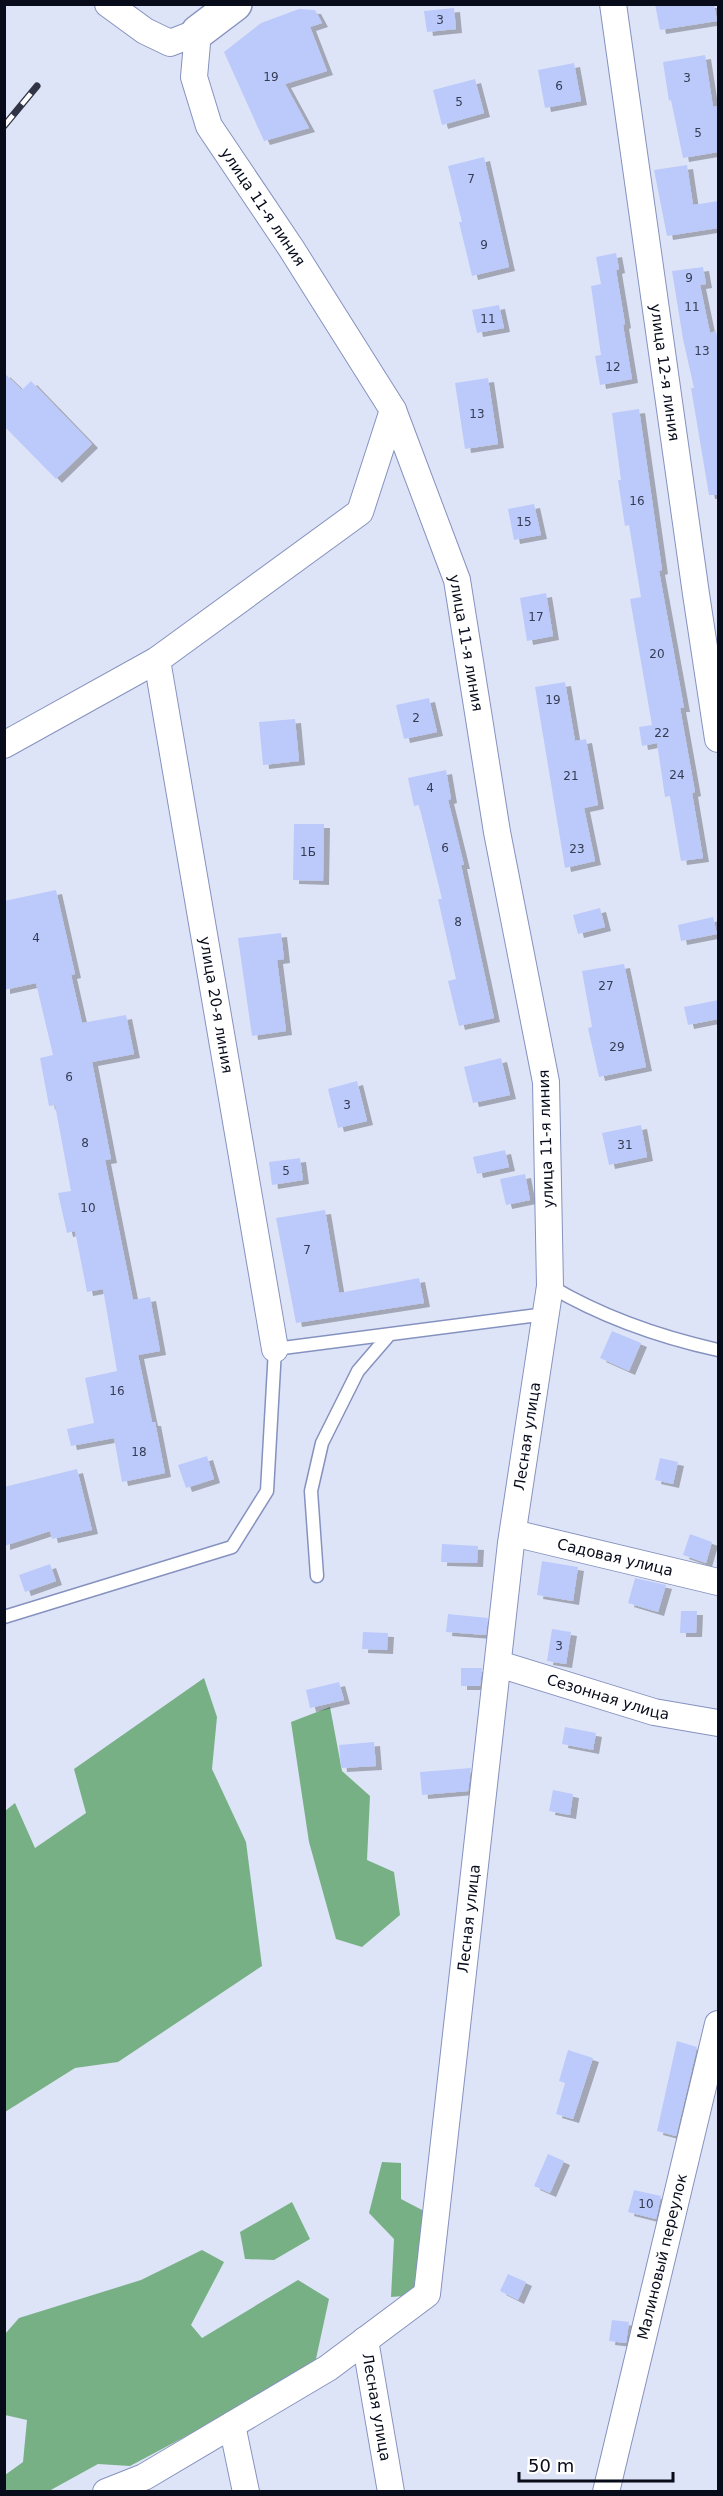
<svg xmlns="http://www.w3.org/2000/svg" width="723" height="2496" viewBox="0 0 723 2496" font-family="'DejaVu Sans',sans-serif">
	<style>
		.forest { fill: #77b085 }
		.building { fill: #bccafb; filter: url(#shadow) }
		.lines { fill: none; stroke-linecap: round; stroke-linejoin: round }
		.lane-casing { stroke: #8592bf; stroke-width: 15 }
		.street-casing { stroke: #8592bf; stroke-width: 28 }
		.secondary-casing { stroke: #8592bf; stroke-width: 36 }
		.lane { stroke: #fff; stroke-width: 12 }
		.street { stroke: #fff; stroke-width: 26 }
		.secondary { stroke: #fff; stroke-width: 33 }
		.rail-casing { stroke: #303444; stroke-width: 7 }
		.rail { stroke: #fff; stroke-width: 4.5; stroke-dasharray: 14; stroke-linecap: butt }
		.labels { text-anchor: middle; stroke-width: 4.5; stroke-linejoin: round; paint-order: stroke }
		.number-label { font-size: 12px; fill: #343b52 }
		.street-label { font-size: 15px; fill: #070b1a; stroke: #fff }
	</style>
	<defs>
		<filter id="shadow"><feDropShadow dx="6" dy="4" stdDeviation="0" flood-color="#0004"/></filter>
	</defs>
	<rect width="100%" height="100%" fill="#dee4f7"/>
	<path class="forest" d="M204,1678L217,1717L212,1769L246,1842L262,1966L118,2062L75,2068L5,2112V1811L15,1803L35,1848L86,1813L74,1769Z
		M330,1707L342,1771L370,1796L367,1860L394,1872L400,1915L362,1947L336,1939L309,1842L291,1722Z
		M382,2162L401,2163V2199L424,2211L416,2295L391,2297L394,2239L369,2213Z
		M292,2202L310,2239L274,2260L245,2259L240,2232Z
		M202,2250L224,2262L191,2325L202,2338L298,2280L329,2299L314,2368L130,2466L98,2464L49,2491H5V2475L23,2462L27,2420L5,2415V2334L19,2318L141,2280Z"/>
	<path class="building" d="M655,4H714L717,21L660,30Z
		M454,8L456,29L427,32L424,11Z
		M299,9L315,10L322,23L310,27L327,71L285,84L309,128L264,141L224,52L261,23Z
		M705,55L713,107L718,106V152L683,158L671,100L669,101L663,62Z
		M574,63L581,101L545,108L538,70Z
		M475,79L484,113L442,125L433,90Z
		M484,157L509,267L472,276L459,222H462L448,166Z
		M687,165L693,205L718,201V228L667,236L654,170Z
		M616,253L619,269L616,270L625,324L623,325L632,379L600,385L595,356L601,355L591,286L601,284L596,257Z
		M703,267L706,284L700,285L710,333L716,331L718,342V495H709L691,388H694L683,339L672,271Z
		M499,305L504,328L477,333L472,310Z
		M4,373L22,390L31,381L92,444L56,479L4,426Z
		M488,378L498,444L465,449L455,383Z
		M639,409L662,570L659,571L684,708H680L695,792L692,793L703,858L681,861L670,796L665,797L657,743L642,746L639,727L652,725L630,599L641,597L629,525L625,526L618,480H621L612,413Z
		M534,504L541,535L514,540L508,509Z
		M546,593L553,636L527,641L520,598Z
		M565,682L575,741L586,739L598,805L584,808L595,861L565,868L535,687Z
		M429,698L437,732L404,739L396,705Z
		M295,719L299,761L263,765L259,722Z
		M446,770L451,799L448,800L464,865H461L494,1018L459,1026L448,981L456,979L438,899H442L419,805L414,806L408,778Z
		M294,824H324L323,881L293,880Z
		M56,890L75,974L71,975L82,1023L126,1015L134,1054L92,1062L111,1159L105,1160L133,1300L150,1297L160,1351L138,1355L152,1422H155L165,1473L122,1482L114,1438L71,1446L67,1429L94,1423L85,1378L117,1371L103,1289L87,1292L75,1231L67,1233L58,1193L71,1191L55,1105L49,1106L40,1058L53,1055L36,983L4,990V901Z
		M600,908L605,927L578,934L573,915Z
		M713,917L717,934L681,941L678,925Z
		M281,933L284,959L277,960L286,1031L252,1036L238,938Z
		M624,964L646,1067L599,1077L588,1028L592,1027L582,971Z
		M718,1000V1019L688,1025L684,1007Z
		M501,1058L510,1095L473,1103L464,1067Z
		M357,1081L367,1121L338,1128L328,1089Z
		M641,1125L647,1157L609,1165L602,1133Z
		M505,1150L509,1167L477,1174L473,1157Z
		M300,1158L303,1180L272,1185L269,1162Z
		M525,1174L530,1200L506,1205L500,1179Z
		M325,1210L339,1293L419,1278L424,1303L296,1323L276,1218Z
		M612,1331L641,1343L629,1371L600,1358Z
		M207,1456L214,1479L186,1488L178,1465Z
		M660,1458L678,1462L673,1484L655,1480Z
		M77,1469L92,1530L52,1539L50,1531L4,1546V1487Z
		M690,1534L712,1542L706,1563L683,1555Z
		M442,1544L478,1546L477,1563L441,1562Z
		M542,1561L578,1567L573,1601L537,1595Z
		M50,1564L56,1581L25,1592L19,1575Z
		M635,1578L666,1585L658,1612L628,1603Z
		M681,1611H697L696,1633H680Z
		M448,1614L488,1618L486,1635L446,1632Z
		M552,1629L571,1632L566,1664L547,1661Z
		M363,1632L388,1633L387,1650L362,1649Z
		M461,1668H482L480,1686H461Z
		M339,1682L344,1700L310,1708L306,1690Z
		M565,1727L596,1733L593,1750L562,1744Z
		M374,1742L376,1766L341,1768L339,1745Z
		M471,1768L468,1791L422,1795L420,1772Z
		M553,1790L573,1794L570,1815L549,1811Z
		M677,2041L697,2047L676,2136L657,2131Z
		M568,2050L593,2058L573,2119L556,2114L565,2083L559,2081Z
		M548,2154L564,2161L550,2193L534,2186Z
		M634,2190L661,2196L656,2219L628,2212Z
		M508,2274L526,2282L518,2300L500,2291Z
		M612,2320L629,2322L626,2343L609,2341Z"/>
	<g class="lines">
		<defs>
			<path id="lane" d="M550,1286C602,1317 660,1337 718,1350
				M317,1576L311,1491L322,1443L358,1371L389,1335
				M4,1617L232,1547L267,1491L275,1349L546,1314"/>
			<g id="street">
				<path id="s1" d="M613,4L696,594L718,739"/>
				<path id="s2" d="M157,660L275,1349"/>
				<path d="M4,745L157,660L360,512L393,410"/>
				<path id="s3" d="M513,1533L718,1582"/>
				<path id="s4" d="M499,1664L654,1712L718,1723"/>
				<path id="s5" d="M365,2340L391,2492"/>
				<path d="M232,2425L246,2492"/>
				<path id="s6" d="M106,2492L144,2477L328,2368L427,2294L511,1543L550,1286L546,1082L497,832L457,580L393,410L291,248L209,126L194,77L198,32L170,43L145,31L108,4"/>
				<path id="s7" d="M606,2492L718,2024"/>
			</g>
			<path id="secondary" d="M198,32L235,4"/>
		</defs>
		<use href="#lane" class="lane-casing"/>
		<use href="#street" class="street-casing"/>
		<use href="#secondary" class="secondary-casing"/>
		<use href="#lane" class="lane"/>
		<use href="#street" class="street"/>
		<use href="#secondary" class="secondary"/>
		<defs>
			<path id="rail" d="M4,126L37,86"/>
		</defs>
		<use href="#rail" class="rail-casing"/>
		<use href="#rail" class="rail"/>
	</g>
	<g class="labels">
		<g class="number-label">
			<text x="440" y="24">3</text>
			<text x="271" y="81">19</text>
			<text x="687" y="82">3</text>
			<text x="559" y="90">6</text>
			<text x="459" y="106">5</text>
			<text x="698" y="137">5</text>
			<text x="471" y="183">7</text>
			<text x="484" y="249">9</text>
			<text x="689" y="282">9</text>
			<text x="692" y="311">11</text>
			<text x="488" y="323">11</text>
			<text x="702" y="355">13</text>
			<text x="613" y="371">12</text>
			<text x="477" y="418">13</text>
			<text x="637" y="505">16</text>
			<text x="524" y="526">15</text>
			<text x="536" y="621">17</text>
			<text x="657" y="658">20</text>
			<text x="553" y="704">19</text>
			<text x="416" y="722">2</text>
			<text x="662" y="737">22</text>
			<text x="677" y="779">24</text>
			<text x="571" y="780">21</text>
			<text x="430" y="792">4</text>
			<text x="445" y="852">6</text>
			<text x="577" y="853">23</text>
			<text x="308" y="856">1Б</text>
			<text x="458" y="926">8</text>
			<text x="36" y="942">4</text>
			<text x="606" y="990">27</text>
			<text x="617" y="1051">29</text>
			<text x="69" y="1081">6</text>
			<text x="347" y="1109">3</text>
			<text x="85" y="1147">8</text>
			<text x="625" y="1149">31</text>
			<text x="286" y="1175">5</text>
			<text x="88" y="1212">10</text>
			<text x="307" y="1254">7</text>
			<text x="117" y="1395">16</text>
			<text x="139" y="1456">18</text>
			<text x="559" y="1650">3</text>
			<text x="646" y="2208">10</text>
		</g>
		<g class="street-label">
			<text transform="translate(263 207) rotate(56)" y="5">улица 11-я линия</text>
			<text dy="5" stroke="none"><textPath href="#s1" startOffset="372">улица 12-я линия</textPath></text>
			<text transform="translate(466 643) rotate(80)" y="5">улица 11-я линия</text>
			<text dy="5" stroke="none"><textPath href="#s2" startOffset="350">улица 20-я линия</textPath></text>
			<text transform="translate(546 1139) rotate(-92)" y="5">улица 11-я линия</text>
			<text dy="5" stroke="none"><textPath href="#s6" startOffset="1242">Лесная улица</textPath></text>
			<text dy="5" stroke="none"><textPath href="#s3" startOffset="105">Садовая улица</textPath></text>
			<text dy="5" stroke="none"><textPath href="#s4" startOffset="114">Сезонная улица</textPath></text>
			<text dy="5" stroke="none"><textPath href="#s6" startOffset="756">Лесная улица</textPath></text>
			<text dy="5" stroke="none"><textPath href="#s7" startOffset="242">Малиновый переулок</textPath></text>
			<text dy="5" stroke="none"><textPath href="#s5" startOffset="68">Лесная улица</textPath></text>
		</g>
	</g>
	<rect width="723" height="2496" fill="none" stroke="#070b1a" stroke-width="12"/>
	<path d="M519 2472v9h154v-9" fill="none" stroke="#070b1a" stroke-width="3"/>
	<text x="528" y="2472" font-size="18" fill="#070b1a" stroke="#ffffff" stroke-width="4.5" paint-order="stroke">50 m</text>
</svg>
